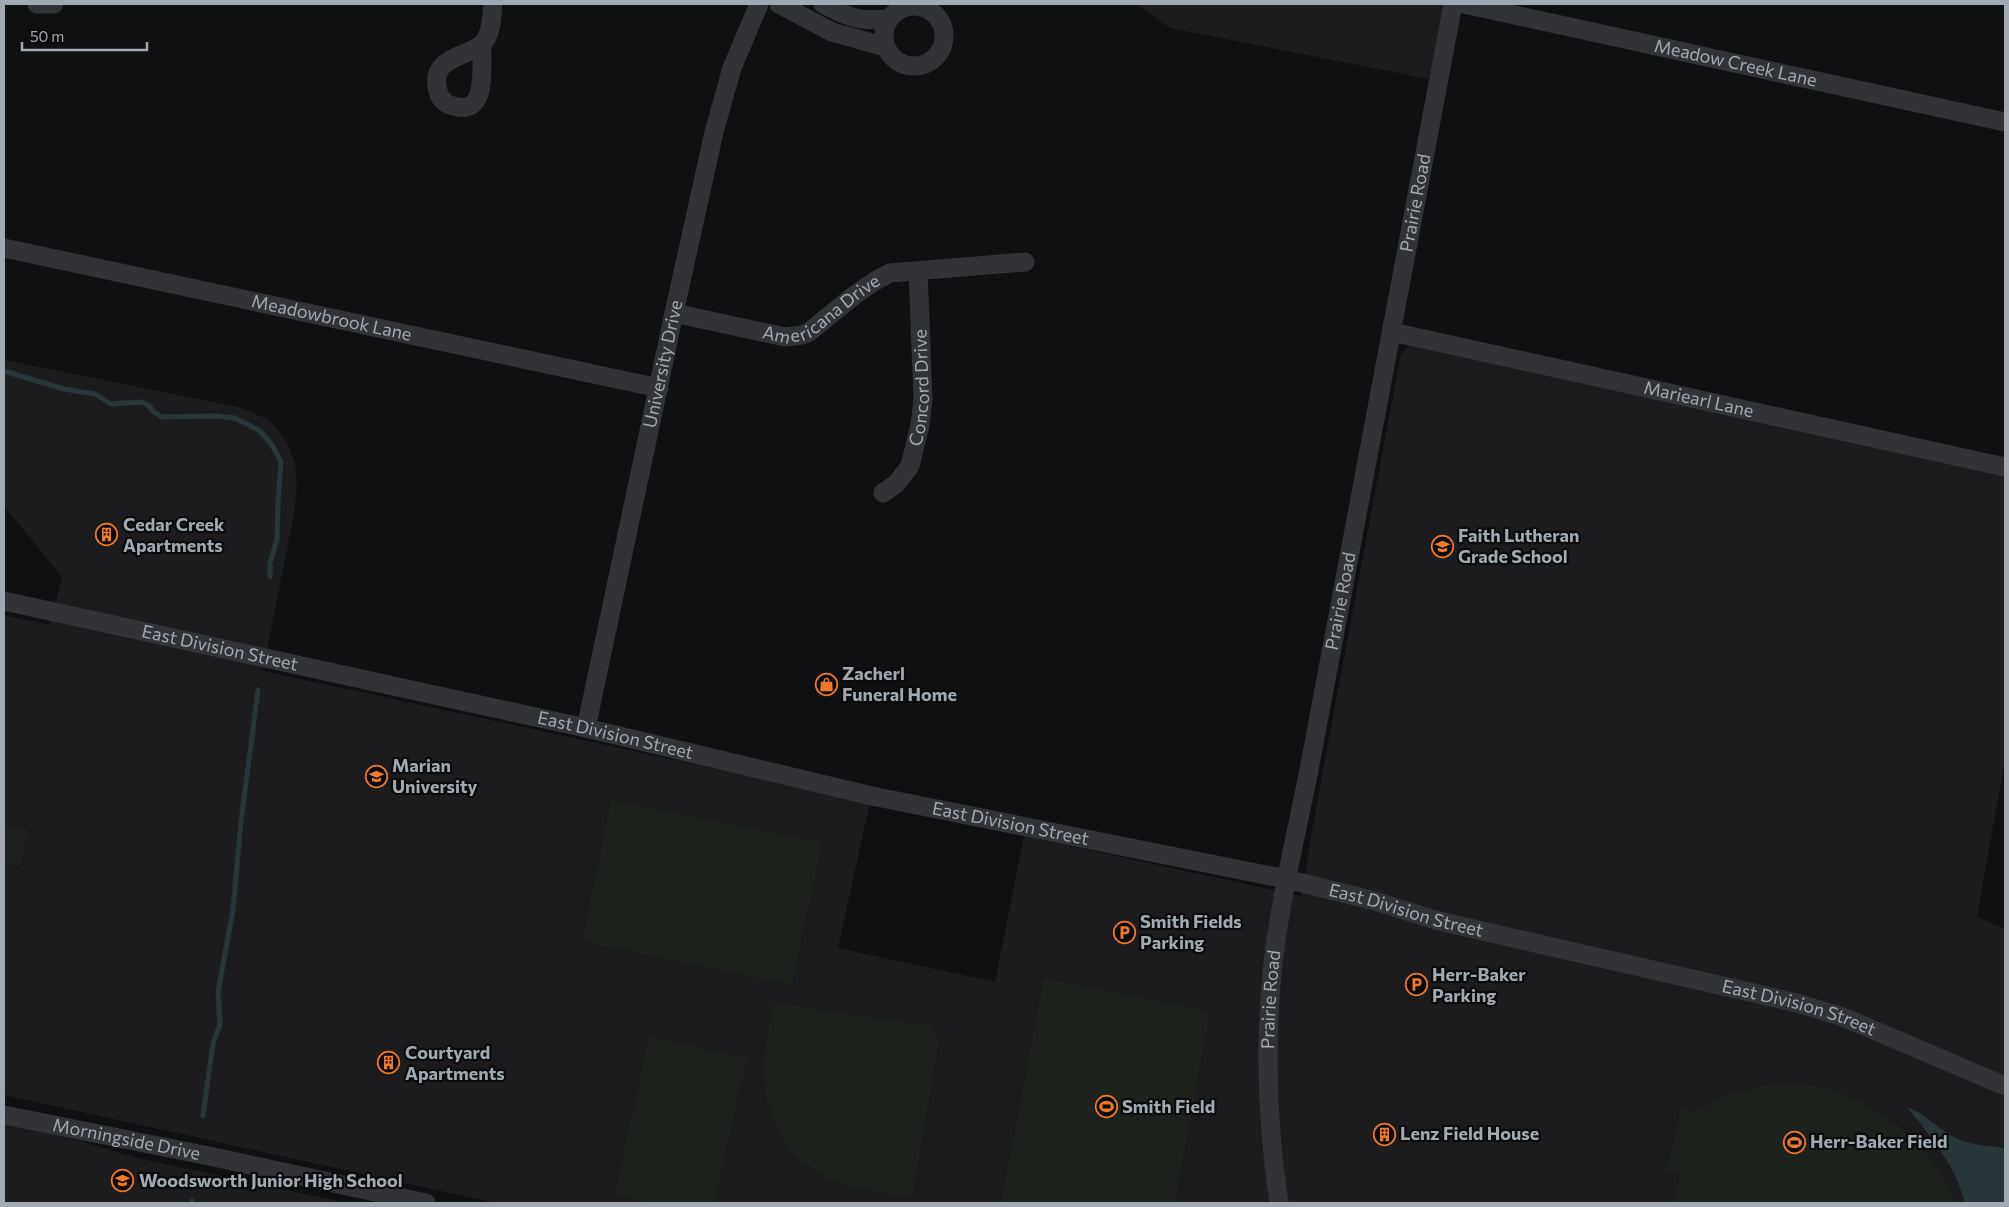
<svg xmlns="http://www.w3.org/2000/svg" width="2009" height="1207" viewBox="0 0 2009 1207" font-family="Commissioner,sans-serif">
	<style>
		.built { fill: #1c1c1e }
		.green { fill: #1d231c }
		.water { fill: #293639 }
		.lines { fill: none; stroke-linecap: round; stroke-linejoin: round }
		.stream { stroke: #293639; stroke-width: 5 }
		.minor { stroke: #313336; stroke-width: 19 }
		.labels { text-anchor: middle; stroke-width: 4.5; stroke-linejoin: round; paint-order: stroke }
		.street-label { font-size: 18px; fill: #a1aab2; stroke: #0b0b0c }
		.poi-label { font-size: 18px; font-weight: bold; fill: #a1aab2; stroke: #0b0b0c; text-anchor: start }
	</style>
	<rect width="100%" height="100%" fill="#0f1011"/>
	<path class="built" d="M1137,4H1453L1439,81L1170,28Z
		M1410,345L2005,473V759L1977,917L2005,929V1203H496L4,1095V615L50,625L62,577L4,506V360L238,407L265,418L277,428L288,445L295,463L297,488L294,513L263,671L870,802L838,948L995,982L1024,836L1301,896L1320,786L1401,354Z
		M4,1118L137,1158L347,1203H4Z"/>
	<path class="green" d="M611,800L822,843L792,985L582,941Z
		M4,826L28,831L20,867L4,863Z
		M1044,979L1210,1011L1175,1203H1001Z
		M774,1003L930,1026L939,1042L912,1198C888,1193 861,1191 837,1182C787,1163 762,1115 764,1063C765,1043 770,1023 774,1003Z
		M649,1037L747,1058L714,1203H653L614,1195Z
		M1768,1085C1778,1085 1789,1084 1799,1085C1845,1086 1888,1114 1919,1146C1934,1161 1949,1182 1954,1203H1673L1680,1174L1667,1171L1680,1109L1695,1112L1730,1094Z"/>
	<path class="water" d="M1907,1107C1928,1115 1942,1134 1963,1141C1977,1146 1992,1145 2005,1149V1203H1965C1956,1166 1931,1137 1907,1107Z"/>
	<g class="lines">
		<path class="stream" d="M4,371L64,389L95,394L111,404L141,402L148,405L154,412L162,417L217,416L235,418L260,431L272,445L281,462L278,502L277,539L270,563V577
			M203,1116L212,1050L215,1037L220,1025L218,992L233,910L241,822L258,690
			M192,1203V1201"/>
		<g class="minor">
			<path d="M37,4H54"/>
			<path d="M779,4L832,32L886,47"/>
			<path d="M823,4C847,17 862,23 890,18"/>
			<path id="s1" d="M1464,4L2005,122"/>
			<circle cx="914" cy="36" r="30"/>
			<path d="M482,44C481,66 489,117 453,106C445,104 440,99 438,91C429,57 465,58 482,44C492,35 492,15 493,4"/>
			<path id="s2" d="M4,248L659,388"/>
			<path id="s3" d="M674,313L785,337L802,335L809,332L856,294L875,281L890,273L1025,262"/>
			<path id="s4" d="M1392,332L2005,467"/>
			<path id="s5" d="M883,493L897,483L910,466L920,425L923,399L918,271"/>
			<path id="s6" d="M4,601L586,728L872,796L1286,879L1371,900L1439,921L1797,1003L1843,1017L2005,1086"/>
			<path id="s7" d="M586,728L674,313L714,132L732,68L759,4"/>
			<path id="s8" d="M4,1115L209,1156L426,1203"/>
			<path id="s9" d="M1279,1203C1268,1130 1265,1058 1271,984C1277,914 1294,844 1308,775L1453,4"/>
		</g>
	</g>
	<defs>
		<symbol id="building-ring" viewBox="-11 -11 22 22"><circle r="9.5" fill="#0b0b0c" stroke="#ef7829" stroke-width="1.5"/><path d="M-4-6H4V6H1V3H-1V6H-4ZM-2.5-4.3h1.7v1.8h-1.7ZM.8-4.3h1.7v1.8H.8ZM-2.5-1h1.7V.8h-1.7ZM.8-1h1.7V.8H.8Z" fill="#ef7829"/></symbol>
		<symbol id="school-ring" viewBox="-11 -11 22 22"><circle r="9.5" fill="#0b0b0c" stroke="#ef7829" stroke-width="1.5"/><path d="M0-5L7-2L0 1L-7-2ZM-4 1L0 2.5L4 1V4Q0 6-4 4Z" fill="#ef7829"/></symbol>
		<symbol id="shop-ring" viewBox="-11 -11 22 22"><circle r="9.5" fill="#0b0b0c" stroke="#ef7829" stroke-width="1.5"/><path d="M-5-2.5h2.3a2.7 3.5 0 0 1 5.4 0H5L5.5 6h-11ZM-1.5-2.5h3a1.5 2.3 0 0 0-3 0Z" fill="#ef7829"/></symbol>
		<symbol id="university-ring" viewBox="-11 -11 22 22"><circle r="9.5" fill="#0b0b0c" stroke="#ef7829" stroke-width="1.5"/><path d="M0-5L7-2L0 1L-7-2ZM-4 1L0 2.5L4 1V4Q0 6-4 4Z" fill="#ef7829"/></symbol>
		<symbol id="parking-ring" viewBox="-11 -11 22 22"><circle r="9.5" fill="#0b0b0c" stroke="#ef7829" stroke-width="1.5"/><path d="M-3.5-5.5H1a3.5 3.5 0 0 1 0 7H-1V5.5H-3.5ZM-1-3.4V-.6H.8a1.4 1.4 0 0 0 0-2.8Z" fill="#ef7829"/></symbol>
		<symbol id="stadium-ring" viewBox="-11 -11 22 22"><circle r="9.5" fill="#0b0b0c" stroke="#ef7829" stroke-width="1.5"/><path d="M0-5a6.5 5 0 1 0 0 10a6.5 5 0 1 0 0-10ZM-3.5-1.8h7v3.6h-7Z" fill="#ef7829"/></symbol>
	</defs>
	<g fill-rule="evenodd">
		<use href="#building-ring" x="94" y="522" width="25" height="25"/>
		<use href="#school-ring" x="1430" y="534" width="25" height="25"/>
		<use href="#shop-ring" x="814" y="672" width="25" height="25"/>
		<use href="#university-ring" x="364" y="764" width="25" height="25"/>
		<use href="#parking-ring" x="1112" y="920" width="25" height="25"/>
		<use href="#parking-ring" x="1404" y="972" width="25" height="25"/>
		<use href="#building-ring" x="376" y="1050" width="25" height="25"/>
		<use href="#stadium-ring" x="1094" y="1094" width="25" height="25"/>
		<use href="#building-ring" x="1372" y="1122" width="25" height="25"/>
		<use href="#stadium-ring" x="1782" y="1130" width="25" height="25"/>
		<use href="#school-ring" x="110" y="1168" width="25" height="25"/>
	</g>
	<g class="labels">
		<g class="street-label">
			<text dy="6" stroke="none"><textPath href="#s1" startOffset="278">Meadow Creek Lane</textPath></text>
			<text dy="6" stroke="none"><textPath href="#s9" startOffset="1014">Prairie Road</textPath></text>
			<text dy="6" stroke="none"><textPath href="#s3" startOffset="158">Americana Drive</textPath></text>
			<text dy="6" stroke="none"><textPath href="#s2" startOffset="335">Meadowbrook Lane</textPath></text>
			<text dy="6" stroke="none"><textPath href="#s7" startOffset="372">University Drive</textPath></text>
			<text dy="6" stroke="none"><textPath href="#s5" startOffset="118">Concord Drive</textPath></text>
			<text dy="6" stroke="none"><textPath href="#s4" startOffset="314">Mariearl Lane</textPath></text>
			<text dy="6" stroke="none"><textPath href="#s9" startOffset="609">Prairie Road</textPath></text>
			<text dy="6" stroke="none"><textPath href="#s6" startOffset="221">East Division Street</textPath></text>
			<text dy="6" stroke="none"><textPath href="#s6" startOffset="626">East Division Street</textPath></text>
			<text dy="6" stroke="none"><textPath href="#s6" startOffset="1031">East Division Street</textPath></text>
			<text dy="6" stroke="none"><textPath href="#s6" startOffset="1436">East Division Street</textPath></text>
			<text dy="6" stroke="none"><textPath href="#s9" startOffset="204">Prairie Road</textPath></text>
			<text dy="6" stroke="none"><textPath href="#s6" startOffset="1841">East Division Street</textPath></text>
			<text dy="6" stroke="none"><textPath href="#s8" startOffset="125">Morningside Drive</textPath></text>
		</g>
		<g class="poi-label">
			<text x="123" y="531">Cedar Creek<tspan x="123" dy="21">Apartments</tspan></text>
			<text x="1458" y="542">Faith Lutheran<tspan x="1458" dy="21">Grade School</tspan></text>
			<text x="842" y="680">Zacherl<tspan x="842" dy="21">Funeral Home</tspan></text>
			<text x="392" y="772">Marian<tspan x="392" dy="21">University</tspan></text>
			<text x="1140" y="928">Smith Fields<tspan x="1140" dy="21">Parking</tspan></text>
			<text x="1432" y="981">Herr-Baker<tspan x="1432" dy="21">Parking</tspan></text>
			<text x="405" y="1059">Courtyard<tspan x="405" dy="21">Apartments</tspan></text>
			<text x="1122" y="1113">Smith Field</text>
			<text x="1400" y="1140">Lenz Field House</text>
			<text x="1810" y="1148">Herr-Baker Field</text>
			<text x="139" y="1187">Woodsworth Junior High School</text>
		</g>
	</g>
	<rect width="2009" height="1207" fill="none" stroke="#a1aab2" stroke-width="10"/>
	<path d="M22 42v8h125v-8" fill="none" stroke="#a1aab2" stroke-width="2.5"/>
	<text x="30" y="42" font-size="15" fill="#a1aab2" stroke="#0b0b0c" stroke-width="4" paint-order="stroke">50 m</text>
</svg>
